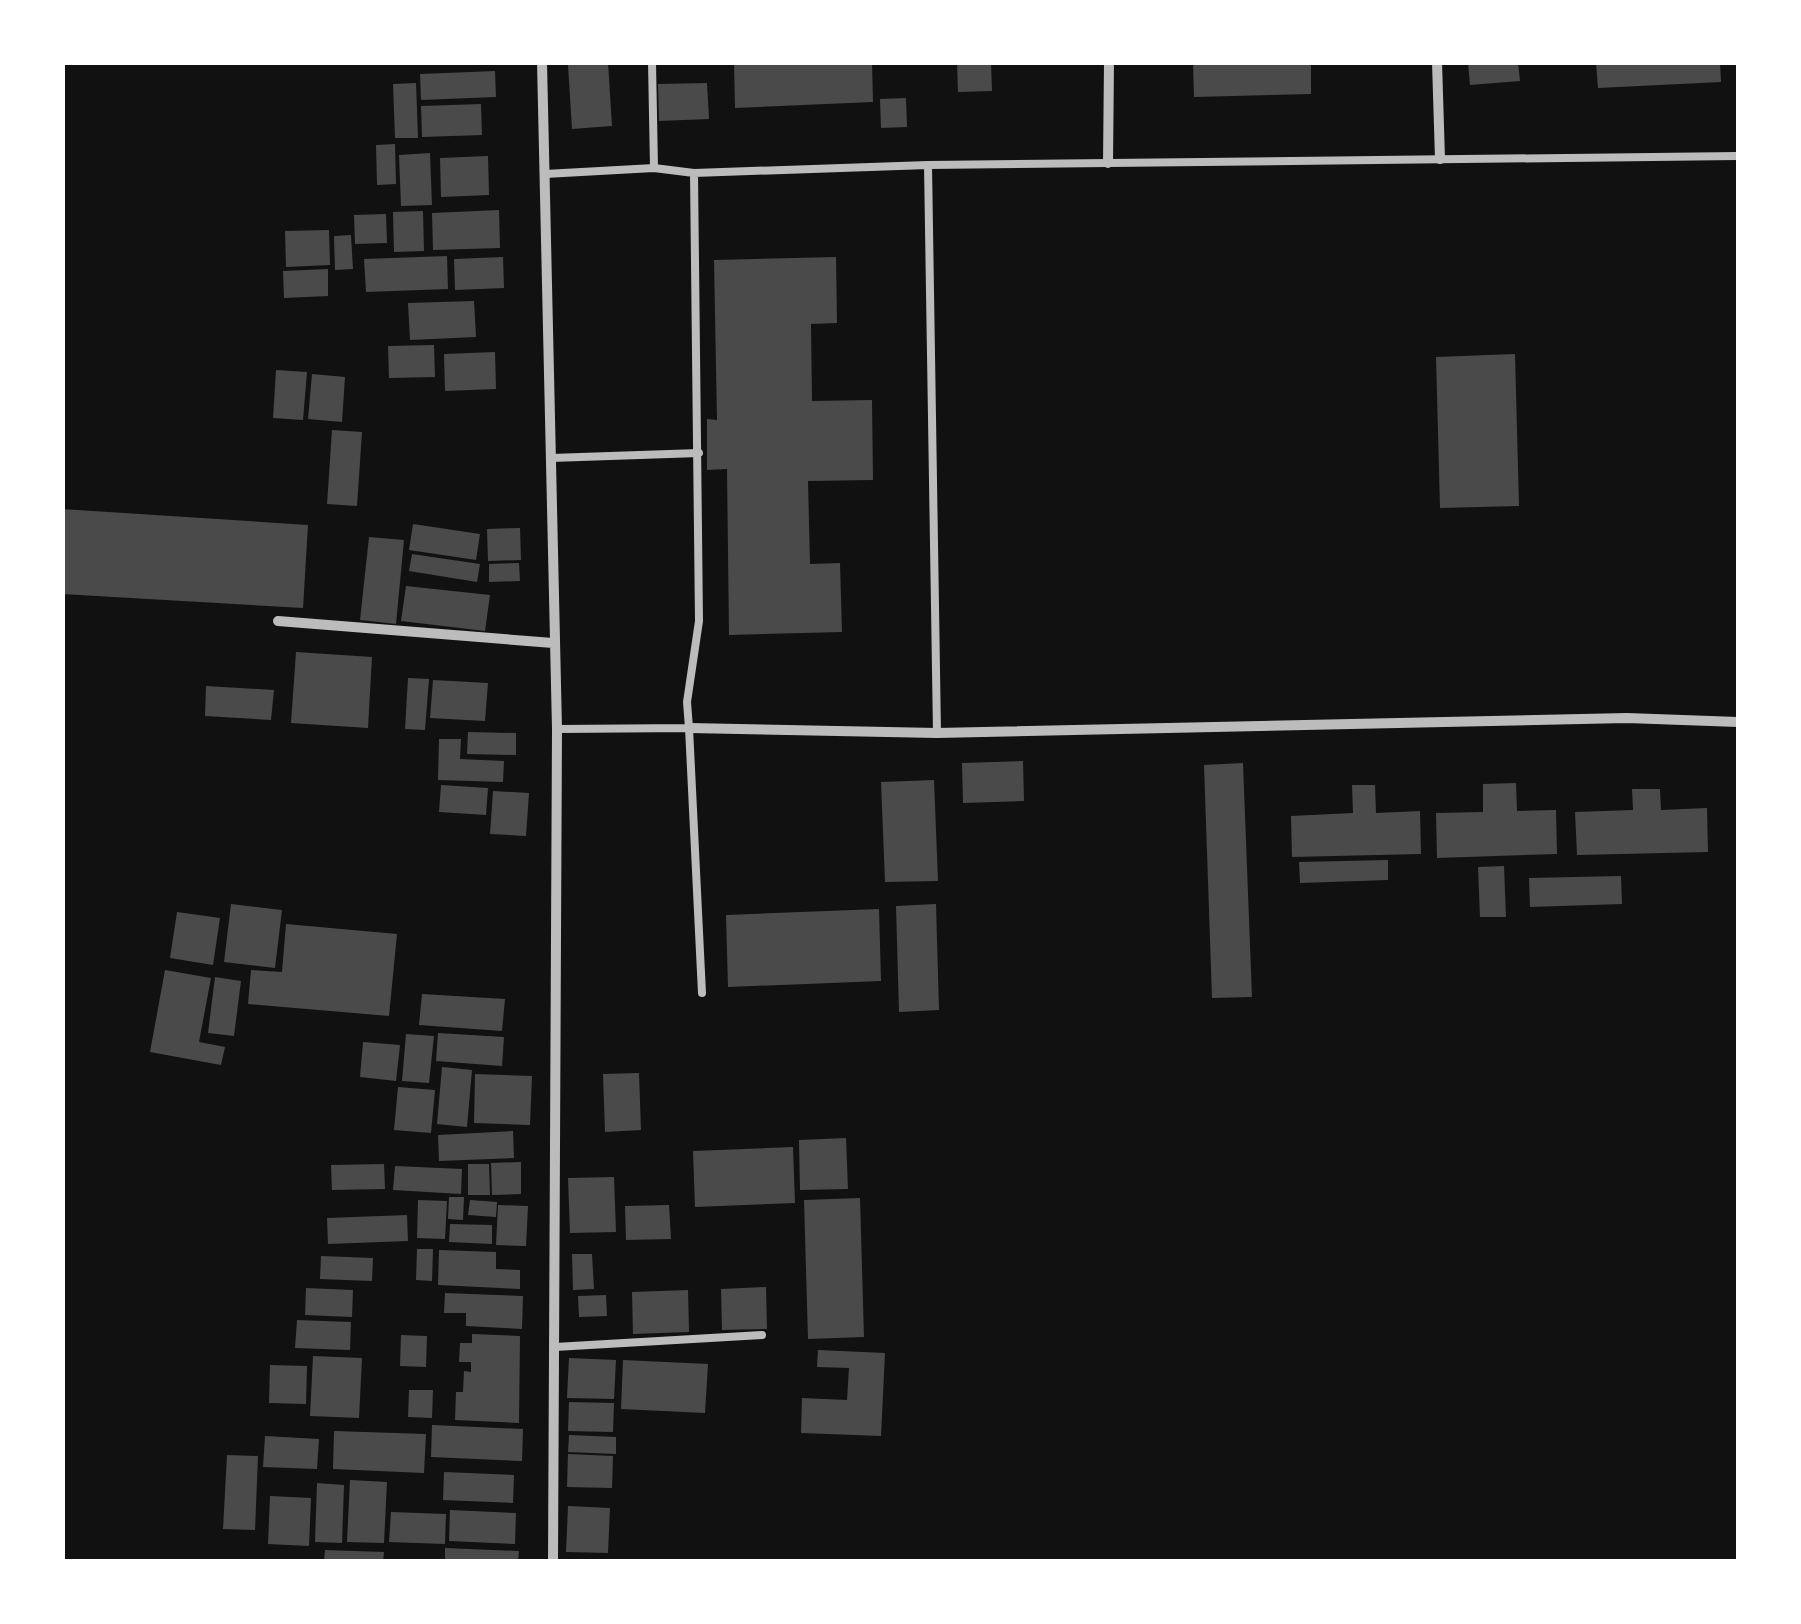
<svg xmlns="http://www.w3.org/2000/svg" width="1801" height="1624" viewBox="0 0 1801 1624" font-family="Karla,sans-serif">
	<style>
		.building { fill: #4a4a4a }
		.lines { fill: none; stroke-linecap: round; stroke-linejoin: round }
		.service { stroke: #bcbcbc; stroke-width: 8 }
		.minor { stroke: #bcbcbc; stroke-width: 10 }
	</style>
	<rect width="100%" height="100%" fill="#111"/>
	<path class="building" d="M608,62L612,126L572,129L568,65Z
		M734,62H872L873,102L735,108Z
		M957,62H991L992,91L958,92Z
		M1193,62H1311V94L1194,97Z
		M1468,62H1518L1520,81L1470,85Z
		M1596,62H1720L1721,82L1598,88Z
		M495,71L496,97L421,100L420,74Z
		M416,83L418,138H395L393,84Z
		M707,83L709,119L659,121L658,84Z
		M906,98L907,127L881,128L880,99Z
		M481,104L482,135L422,137L421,106Z
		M395,144L396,184L377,185L376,145Z
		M430,153L432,205L401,206L399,155Z
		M488,156L489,195L441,197L440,158Z
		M499,210L500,248L433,250L432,213Z
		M423,211L424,251L394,252L393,212Z
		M386,214L387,243L355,244L354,215Z
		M329,230L330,265L286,267L285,231Z
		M351,235L353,269L335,270L334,236Z
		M447,256L448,289L366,292L364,259Z
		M503,257L504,288L455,290L454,259Z
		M836,257L837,323L811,324L812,401L872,400L873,480L808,481L810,564L840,563L842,632L729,635L727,469L707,470V419L717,420L714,260Z
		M328,269V296L284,298L283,271Z
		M474,301L476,337L410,340L408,303Z
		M434,345L435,377L389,378L388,346Z
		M495,352L496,389L445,391L444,354Z
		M1515,354L1519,506L1440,508L1436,357Z
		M276,370L307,372L303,420L273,418Z
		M312,374L345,377L342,422L308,419Z
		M332,430L362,432L357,506L327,504Z
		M62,509L308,525L303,608L62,594Z
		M413,524L480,534L476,560L409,550Z
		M520,528L521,560L488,561L487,529Z
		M369,537L404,540L396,624L360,620Z
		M412,554L480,564L477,582L409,571Z
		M519,563L520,581L489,582V564Z
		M406,586L490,595L485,631L401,621Z
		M296,652L372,657L368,728L291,723Z
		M408,678L429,679L425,730L405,729Z
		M433,680L488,683L485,721L430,718Z
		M206,686L274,690L271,720L205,716Z
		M468,732L516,733V755L467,754Z
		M439,739H461L460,759L504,761L503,782L438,780Z
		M1023,761L1024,801L963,803L962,763Z
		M1243,763L1252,997L1212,998L1204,765Z
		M934,780L938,881L885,882L881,782Z
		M1516,783L1517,811L1556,810L1557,854L1437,858L1436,813L1483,812V784Z
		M441,785L488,788L486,815L439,812Z
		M1352,785H1375L1376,813L1420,811L1421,854L1292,857L1291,816L1353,813Z
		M1632,789H1660L1661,810L1707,808L1708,852L1577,855L1575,812L1633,810Z
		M493,791L529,793L526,836L490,834Z
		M1388,860V880L1300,883L1299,862Z
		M1504,866L1506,917H1480L1478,867Z
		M1621,876L1622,904L1530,907L1529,878Z
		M231,904L282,910L275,968L224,962Z
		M936,904L939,1010L899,1012L896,906Z
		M879,909L881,981L728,987L726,915Z
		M177,912L220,918L213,965L170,958Z
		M286,924L397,934L389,1016L248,1004L251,970L282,972Z
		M165,970L211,978L199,1042L225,1047L221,1065L150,1052Z
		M215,977L241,981L234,1036L208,1033Z
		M422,994L505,999L502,1031L419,1025Z
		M438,1033L504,1037L502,1066L436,1061Z
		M406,1034L434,1036L429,1083L402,1081Z
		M363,1042L400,1045L396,1081L360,1077Z
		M442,1067L472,1070L467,1127L437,1124Z
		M639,1073L641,1130L605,1132L603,1074Z
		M475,1074L532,1076L530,1125L474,1123Z
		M398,1087L435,1090L431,1133L394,1130Z
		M513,1131L514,1158L439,1161L438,1135Z
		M846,1138L848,1189L800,1190L799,1140Z
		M793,1147L795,1203L695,1207L693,1151Z
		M521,1162V1194L492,1195L491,1163Z
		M384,1164L385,1189L332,1190L331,1165Z
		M468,1164H489L490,1195H468Z
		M395,1166L462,1169L461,1194L393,1190Z
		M614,1177L616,1232L570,1233L568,1178Z
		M449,1197H464L463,1220L448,1219Z
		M860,1198L864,1337L808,1339L804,1200Z
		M418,1200L447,1201L445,1239L417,1238Z
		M470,1200L497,1202L496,1217L468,1215Z
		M498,1205L528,1206L526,1246L496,1245Z
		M669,1205L671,1239L626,1240L625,1206Z
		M407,1215L408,1241L328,1244L327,1218Z
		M450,1224L492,1225V1244L449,1242Z
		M417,1249H433L432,1281L416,1280Z
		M439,1250L496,1252V1269L520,1270V1289L438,1285Z
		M572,1254H592L594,1289L573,1290Z
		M321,1256L373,1258L372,1281L320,1279Z
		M766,1287L767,1329L722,1330L721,1289Z
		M306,1288L353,1290L352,1317L305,1315Z
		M688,1290L689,1332L633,1334L632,1292Z
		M445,1293L523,1296L522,1329L466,1326V1313H444Z
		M606,1295L607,1316L579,1317L578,1296Z
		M297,1320L351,1322L350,1350L295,1348Z
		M472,1334L520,1336L519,1423L455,1420L456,1392H463L464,1371L471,1372V1362H459L460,1343H472Z
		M401,1335L427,1336L426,1367L400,1366Z
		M818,1350L885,1353L881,1436L801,1433L802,1398L847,1400L849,1368L817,1367Z
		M313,1356L362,1358L359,1418L310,1416Z
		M569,1358L616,1360L614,1399L567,1398Z
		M623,1360L708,1364L705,1413L621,1409Z
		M270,1365L307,1366L306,1404L269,1403Z
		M409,1390H433L432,1418L408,1417Z
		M569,1402L614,1403L613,1432L568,1431Z
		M432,1425L523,1429L522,1461L431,1457Z
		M334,1431L426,1434L424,1473L333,1469Z
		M569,1435L616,1437V1454L568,1452Z
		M265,1436L319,1439L317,1469L263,1467Z
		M568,1454L613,1456L612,1488L567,1487Z
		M227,1455L258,1456L255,1530L223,1529Z
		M444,1472L514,1475L513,1503L443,1500Z
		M350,1480L387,1482L384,1543L347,1542Z
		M317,1483L344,1485L342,1543L315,1542Z
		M270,1496L311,1498L309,1546L268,1544Z
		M568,1506L610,1508L608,1553L566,1552Z
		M450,1510L516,1513L515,1544L449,1541Z
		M391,1512L446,1514L445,1544L389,1542Z
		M445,1548L519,1551L518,1562H445Z
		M325,1550L384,1552L383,1562H324Z"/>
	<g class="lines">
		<path class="service" d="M652,62L654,168
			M928,165L937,733
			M545,174L654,168L694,173L928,165L1738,156
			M551,458L699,453
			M689,728L687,702L699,621L694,173
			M557,729L689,728L702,993
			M555,1347L762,1335"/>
		<path class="minor" d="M542,62L557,729L553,1562
			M1437,62L1440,159
			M1108,163L1109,62
			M278,621L553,643
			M689,728L937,733L1627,718L1738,722"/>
	</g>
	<rect width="1801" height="1624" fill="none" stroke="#ffffff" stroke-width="130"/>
</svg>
